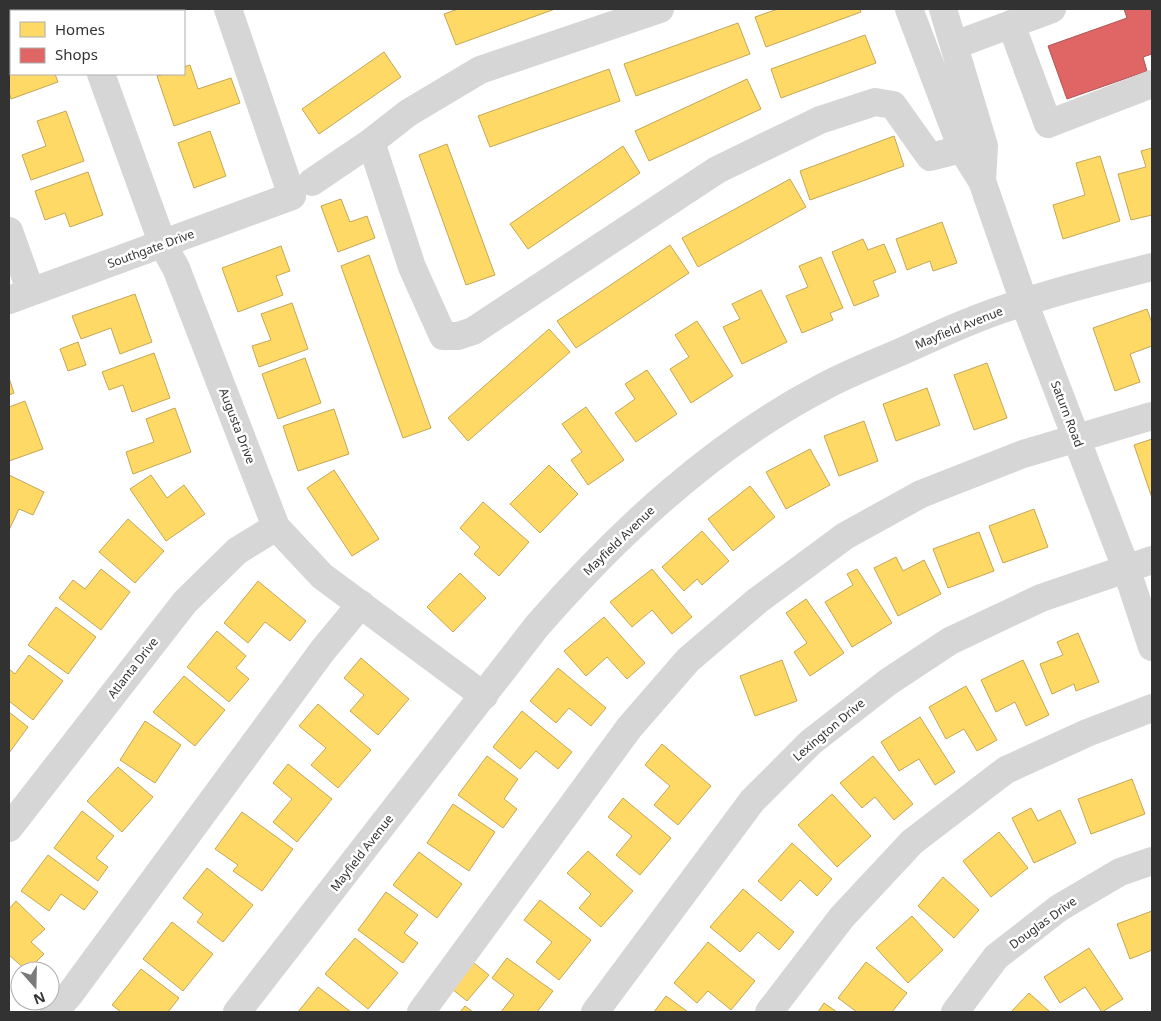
<svg xmlns="http://www.w3.org/2000/svg" width="1161" height="1021" viewBox="0 0 1161 1021" font-family="'Noto Sans',sans-serif">
	<style>
		.homes { fill: #ffd966; stroke: #c2a756 }
		.shops { fill: #e06666; stroke: #ac5656 }
		.lines { fill: none; stroke-linecap: round; stroke-linejoin: round }
		.minor { stroke: #d6d6d6; stroke-width: 28 }
		.labels { text-anchor: middle; stroke-width: 5; stroke-linejoin: round; paint-order: stroke }
		.street-label { font-size: 12px; fill: #323232; stroke: #fff }
	</style>
	<rect width="100%" height="100%" fill="#fff"/>
	<path class="homes" d="M458,9H555L456,45L444,14Z
		M778,9H860L861,12L766,47L755,17Z
		M738,23L750,54L636,96L624,64Z
		M865,35L876,63L781,98L771,69Z
		M11,42V74H55L58,82L11,99L9,92V43Z
		M384,52L401,77L319,134L302,109Z
		M190,65L198,89L231,78L240,103L174,126L157,76L165,74H184V67Z
		M609,69L620,101L490,147L478,116Z
		M747,79L761,109L649,161L635,131Z
		M66,111L84,161L31,180L22,155L46,146L37,121Z
		M210,131L226,176L194,188L178,143Z
		M894,136L904,166L810,200L800,171Z
		M447,144L495,275L466,285L419,155Z
		M623,146L640,173L528,249L510,224Z
		M1152,148V215L1131,220L1118,174L1146,167L1141,151Z
		M1100,156L1120,221L1063,239L1053,205L1085,195L1076,163Z
		M88,172L103,215L70,227L65,213L45,220L35,191Z
		M790,179L806,207L698,267L682,238Z
		M341,199L350,222L367,216L375,238L338,252L321,206Z
		M942,222L957,263L933,271L930,261L907,270L896,239Z
		M863,239L868,250L884,244L896,272L873,281L879,296L854,306L832,252Z
		M670,245L689,273L576,348L557,321Z
		M281,246L290,271L276,276L283,295L238,312L222,268Z
		M369,255L431,428L403,438L341,266Z
		M821,257L843,308L830,313L833,320L802,333L786,296L808,287L799,266Z
		M761,290L787,342L742,364L723,327L740,319L732,304Z
		M135,294L152,342L120,354L111,328L81,339L72,316Z
		M292,303L308,349L259,367L252,346L271,340L261,314Z
		M1147,309L1152,323V346L1130,354L1140,382L1115,391L1093,328Z
		M697,321L733,376L691,403L670,369L689,357L675,335Z
		M549,329L570,352L468,441L448,418Z
		M78,342L86,365L68,371L60,349Z
		M154,353L170,398L132,412L123,385L109,390L102,372Z
		M305,358L321,403L278,419L262,374Z
		M987,363L1007,418L974,430L954,375Z
		M647,370L677,414L636,442L615,413L635,399L625,384Z
		M9,378L14,393L9,395Z
		M927,388L940,425L896,441L883,404Z
		M25,401L43,449L9,461V407Z
		M586,407L624,460L588,485L571,460L582,452L562,424Z
		M175,408L191,452L133,474L126,452L154,442L146,419Z
		M334,409L349,454L298,471L283,426Z
		M864,421L878,461L839,476L824,436Z
		M1152,439V498L1134,445Z
		M810,449L830,485L786,509L766,472Z
		M549,465L578,494L540,533L510,504Z
		M334,470L379,539L352,556L307,488Z
		M9,475L44,492L33,515L19,509L9,530Z
		M151,475L167,498L184,485L205,514L166,541L130,489Z
		M750,486L775,517L733,551L708,519Z
		M483,502L529,542L499,576L474,554L480,547L460,528Z
		M1034,509L1048,547L1003,563L989,526Z
		M128,519L164,551L135,583L99,552Z
		M702,531L729,561L702,585L697,579L684,591L662,567Z
		M979,532L994,571L948,588L933,549Z
		M896,557L903,571L924,560L941,594L898,616L874,568Z
		M101,569L130,592L101,630L59,598L73,580L85,589Z
		M652,569L692,617L672,634L652,610L632,627L610,602Z
		M857,569L892,623L852,647L825,602L853,585L847,574Z
		M460,573L486,598L453,632L427,607Z
		M258,581L306,621L290,641L265,622L248,643L224,623Z
		M806,599L844,653L810,676L794,652L807,643L786,613Z
		M56,607L96,637L68,674L28,645Z
		M604,617L645,663L627,679L607,657L586,676L564,651Z
		M217,631L246,656L236,668L249,679L229,702L187,667Z
		M1078,633L1099,682L1076,691L1074,684L1052,694L1040,664L1063,655L1057,642Z
		M29,655L63,681L33,720L9,701V669L15,674Z
		M361,658L409,699L378,735L350,711L364,695L344,678Z
		M782,660L797,701L755,716L740,676Z
		M1023,660L1049,715L1026,726L1015,702L996,712L981,680Z
		M558,668L606,708L591,726L569,708L556,723L530,701Z
		M184,676L225,710L195,746L153,712Z
		M966,686L997,740L977,751L964,729L946,739L929,707Z
		M318,704L371,750L338,788L311,765L326,748L299,726Z
		M522,711L572,752L558,769L536,751L520,769L493,747Z
		M9,712L28,727L9,753Z
		M920,717L955,772L935,785L919,759L899,771L881,742Z
		M145,721L181,745L155,783L120,760Z
		M662,744L711,786L678,825L654,805L670,786L645,765Z
		M487,756L518,779L504,799L517,809L503,828L458,795Z
		M873,756L913,804L894,820L875,797L862,808L840,783Z
		M288,764L332,799L297,842L273,822L292,799L273,783Z
		M118,767L153,797L122,832L87,801Z
		M1132,779L1145,814L1091,834L1078,799Z
		M832,794L871,836L837,867L798,825Z
		M623,798L671,838L640,875L616,855L632,836L608,817Z
		M453,804L495,832L469,871L427,843Z
		M1031,808L1038,821L1060,810L1076,843L1034,863L1012,818Z
		M82,811L114,836L96,858L108,867L98,881L54,848Z
		M242,812L293,849L262,891L233,871L238,865L215,849Z
		M999,832L1028,868L991,897L963,861Z
		M792,843L832,879L817,896L800,880L781,901L758,881Z
		M588,851L633,891L601,927L579,908L591,894L567,873Z
		M419,852L462,884L437,918L393,885Z
		M48,855L98,892L84,910L61,894L49,911L21,891Z
		M207,868L253,905L223,942L197,922L203,914L183,898Z
		M943,877L979,910L954,938L918,906Z
		M743,889L794,932L779,950L758,932L740,952L710,927Z
		M386,892L418,915L404,933L418,943L403,963L358,930Z
		M540,900L591,940L559,980L536,962L552,942L524,920Z
		M16,901L45,929L31,942L44,954L27,971L9,955V909Z
		M1152,911V950L1130,959L1117,924Z
		M912,916L943,950L908,983L876,948Z
		M172,922L213,954L183,991L143,959Z
		M355,938L398,973L368,1009L325,974Z
		M708,942L755,981L731,1010L708,991L697,1003L674,983Z
		M1089,948L1123,999L1102,1012L1085,987L1060,1003L1044,977Z
		M507,958L553,991L537,1012H501L514,995L492,978Z
		M469,959L489,975L467,1001L447,985Z
		M866,962L907,993L892,1012H857L838,998Z
		M141,969L179,998L168,1012H121L112,1005Z
		M318,987L351,1012H298Z
		M1029,993L1050,1012H1011Z
		M666,996L688,1012H654Z
		M824,1003L837,1012H818Z
		M465,1006L473,1012H460Z"/>
	<path class="shops" d="M1124,9H1152V54L1143,57L1147,71L1067,99L1048,46L1127,18Z"/>
	<g class="lines">
		<path class="minor" d="M78,9V11
			M909,9L962,149L982,181L1024,302L1126,568L1152,647
			M943,9L984,146L982,181
			M1011,24L1048,124L1152,84
			M955,45L1052,9
			M101,74L163,245L176,268L276,527L322,576L484,696
			M371,142L412,267L443,336H458L473,331L717,170L820,120L875,102L893,105L930,157L962,149
			M312,182L371,142L408,113L480,70L660,9
			M9,231L31,292
			M9,300L292,196L228,9
			M9,828L185,602L237,551L276,527
			M54,1012L70,994L323,650L361,604
			M237,1012L537,626C618,533 712,445 823,387C849,373 878,362 905,350C944,332 984,314 1025,302C1067,288 1110,278 1152,267
			M421,1012L629,728L688,660L757,601L845,536L921,494L1023,454L1152,416
			M595,1012L752,801L811,742L888,682L950,641L1041,598L1152,560
			M769,1012L842,917L912,842L1006,770L1087,733L1152,708
			M955,1012L996,957L1059,908L1120,872L1152,861"/>
	</g>
	<g class="labels">
		<g class="street-label">
			<text transform="translate(151 249) rotate(-20)" y="4">Southgate Drive</text>
			<text transform="translate(959 328) rotate(-22)" y="4">Mayfield Avenue</text>
			<text transform="translate(1067 414) rotate(69)" y="4">Saturn Road</text>
			<text transform="translate(237 426) rotate(69)" y="4">Augusta Drive</text>
			<text transform="translate(619 541) rotate(-44)" y="4">Mayfield Avenue</text>
			<text transform="translate(133 668) rotate(-52)" y="4">Atlanta Drive</text>
			<text transform="translate(829 730) rotate(-40)" y="4">Lexington Drive</text>
			<text transform="translate(362 853) rotate(-52)" y="4">Mayfield Avenue</text>
			<text transform="translate(1043 923) rotate(-36)" y="4">Douglas Drive</text>
		</g>
	</g>
	<rect width="1161" height="1021" fill="none" stroke="#323232" stroke-width="20"/>
	<rect x="10" y="10" width="175" height="65" fill="#ffffff" stroke="#adadad"/>
	<rect x="20" y="22" width="25" height="15" fill="#ffd966" stroke="#adadad"/>
	<text x="55" y="35" font-size="15" fill="#323232">Homes</text>
	<rect x="20" y="48" width="25" height="15" fill="#e06666" stroke="#adadad"/>
	<text x="55" y="60" font-size="15" fill="#323232">Shops</text>
	<g transform="translate(35 986) rotate(160)"><circle r="24" fill="#ffffff" stroke="#adadad"/>
	<path d="M0-4L9 19L0 12L-9 19Z" fill="#7a7a7a"/>
	<text y="-8" font-size="14" font-weight="bold" text-anchor="middle" fill="#323232">N</text>
	</g>
</svg>
